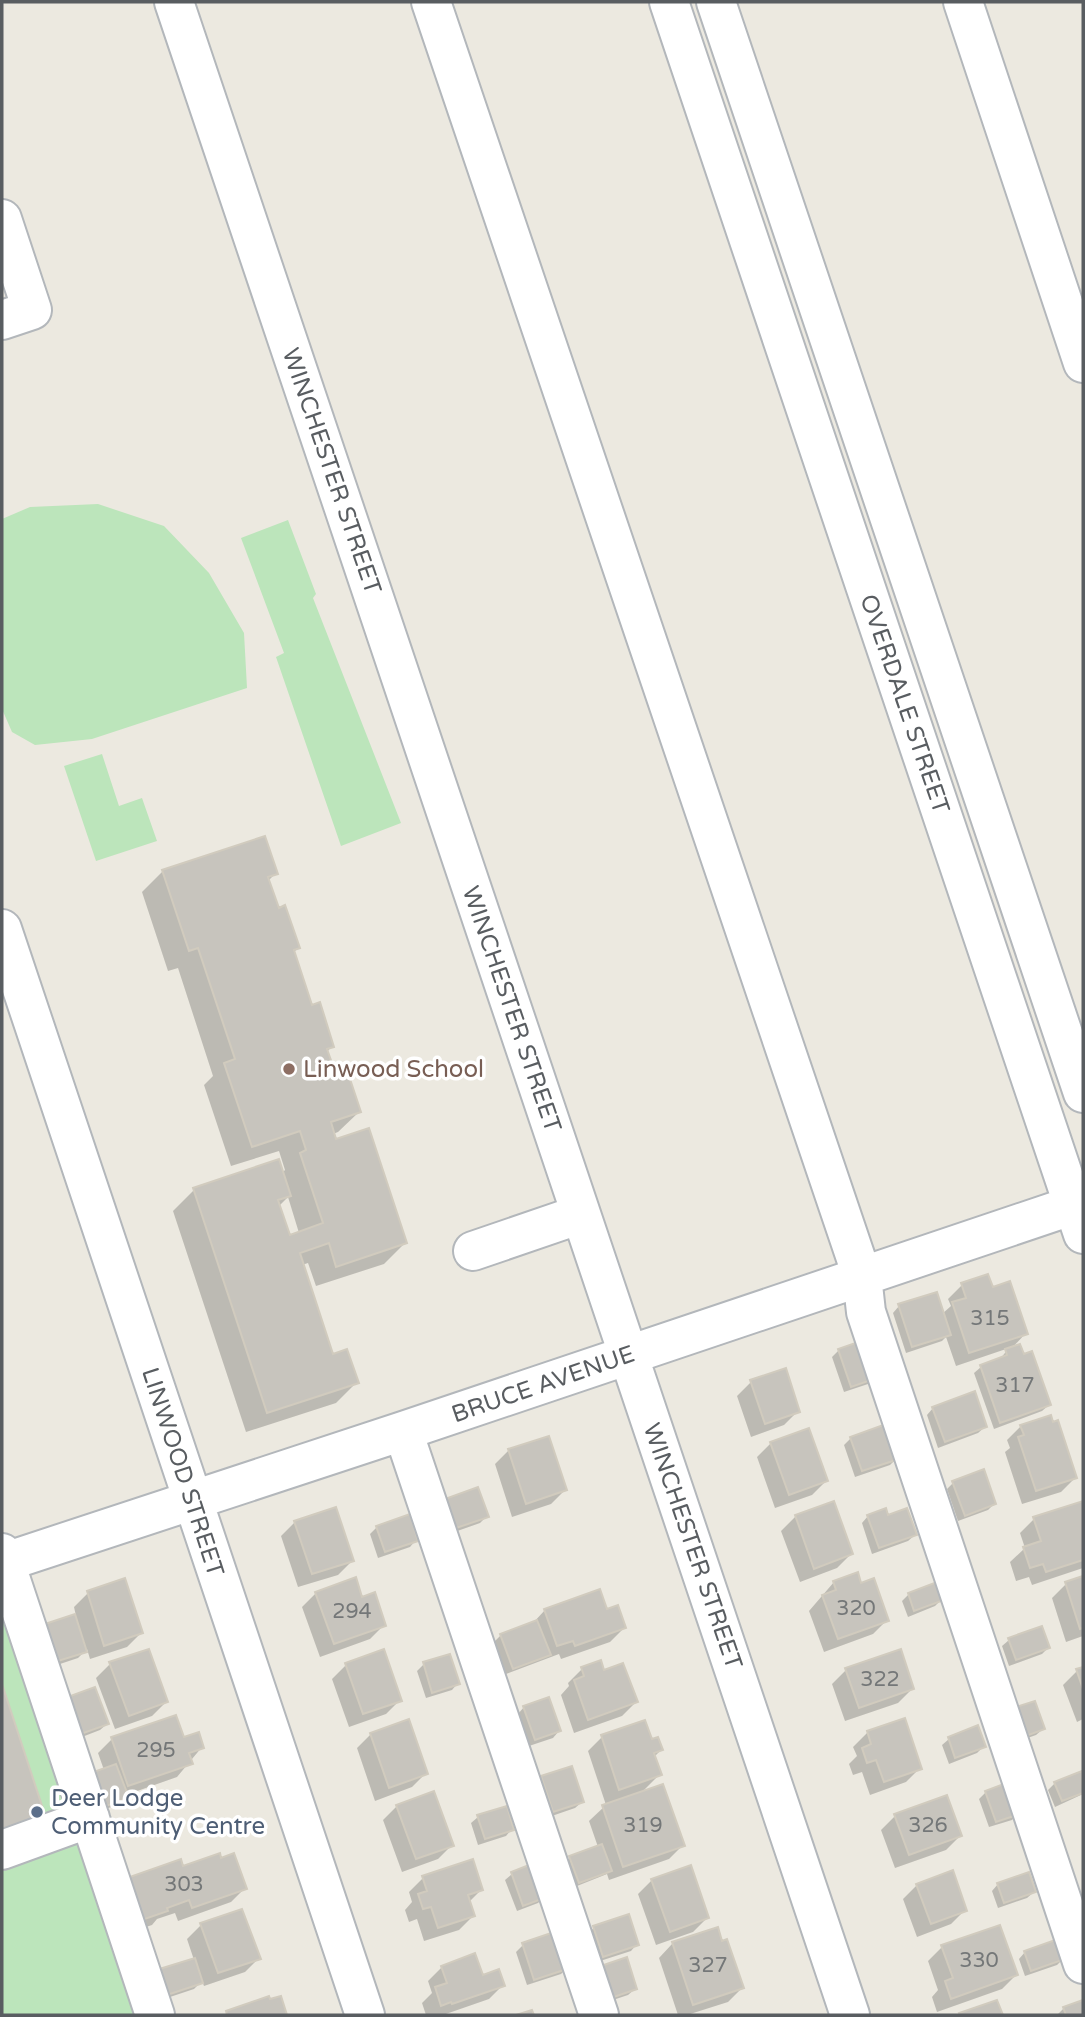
<svg xmlns="http://www.w3.org/2000/svg" width="1085" height="2017" viewBox="0 0 1085 2017" font-family="'Varela Round',sans-serif">
	<style>
		.green { fill: #bce5bb }
		.shadow { fill: #0003; fill-rule: evenodd }
		.building { fill: #c7c4bd; stroke: #d1cbbe; stroke-width: 2 }
		.lines { fill: none; stroke-linecap: round; stroke-linejoin: round }
		.minor-casing { stroke: #b3b7bb; stroke-width: 42 }
		.minor { stroke: #fff; stroke-width: 38 }
		.education-dot { fill: #8d6e63; stroke: #fff; stroke-width: 2.5 }
		.service-dot { fill: #5c6f8a; stroke: #fff; stroke-width: 2.5 }
		.labels { text-anchor: middle; stroke-width: 7; stroke-linejoin: round; paint-order: stroke }
		.number-label { font-size: 21px; fill: #747778 }
		.street-label { font-size: 24px; fill: #595d61; stroke: #fff }
		.education-label { font-size: 24px; fill: #785e54; stroke: #fff; text-anchor: start }
		.service-label { font-size: 24px; fill: #4e5e75; stroke: #fff; text-anchor: start }
	</style>
	<rect width="100%" height="100%" fill="#ece9e0"/>
	<path class="green" d="M98,504L164,526L209,573L244,633L247,688L92,739L35,745L12,732L2,709V519L30,507Z
		M288,520L316,594L313,598L401,823L341,846L276,657L284,653L241,538Z
		M102,754L119,806L142,798L157,841L96,861L64,766Z
		M2,1608L140,2015H2Z"/>
	<path class="shadow" d="M163,871L276,873L268,881L277,910L298,948L293,953L311,1007L332,1046L327,1052L336,1079L359,1112L338,1132L333,1134L335,1141L405,1243L384,1264L316,1286L308,1263L302,1265L332,1356L357,1382L336,1403L246,1432L173,1211L194,1190L282,1173L285,1170L279,1151L231,1166L204,1085L213,1076L178,968L168,971L142,892ZM288,1197L299,1233L288,1237L279,1206Z
		M962,1285L992,1290L1026,1333L1010,1350L1049,1405L1042,1411L994,1429L974,1373L981,1367L1000,1359L1009,1348L956,1366L946,1337L942,1341L906,1353L893,1313L899,1306L942,1314L951,1306L948,1299Z
		M839,1350L875,1377L868,1384L844,1392L832,1357Z
		M751,1382L798,1411L784,1425L751,1437L737,1396Z
		M933,1408L985,1427L978,1433L938,1448L927,1415Z
		M1021,1426L1075,1478L1061,1492L1022,1504L1005,1452L1010,1448L1007,1440Z
		M851,1438L897,1458L890,1465L855,1477L844,1445Z
		M771,1443L826,1481L812,1495L775,1508L757,1457Z
		M509,1450L565,1490L551,1504L512,1517L495,1464Z
		M953,1483L994,1504L988,1510L958,1521L947,1489Z
		M833,1503L851,1554L837,1568L800,1582L781,1531L795,1517Z
		M1083,1503V1568L1032,1585L1029,1577L1016,1581L1010,1562L1025,1548L1020,1533L1034,1519Z
		M437,1508L487,1516L480,1523L446,1535Z
		M868,1516L915,1535L908,1541L872,1554L862,1523Z
		M295,1522L352,1561L338,1575L298,1587L281,1536Z
		M377,1527L416,1540L410,1547L378,1558L370,1534Z
		M1083,1577V1636L1066,1642L1052,1598L1066,1584Z
		M124,1581L141,1633L127,1647L90,1659L87,1649L78,1658L42,1670L37,1628L76,1616L74,1607L88,1593Z
		M834,1582L860,1585L887,1620L873,1634L824,1652L809,1611Z
		M316,1593L361,1599L384,1625L370,1639L320,1657L302,1607Z
		M909,1594L942,1599L935,1606L908,1617L902,1601Z
		M545,1610L606,1611L624,1628L610,1642L561,1659L559,1654L506,1674L494,1642L501,1635L532,1624Z
		M1009,1640L1048,1648L1042,1654L1009,1666L1002,1646Z
		M110,1664L166,1702L152,1716L115,1729L96,1678Z
		M424,1664L458,1683L452,1690L426,1698L417,1671Z
		M346,1665L400,1700L386,1714L349,1727L332,1679Z
		M1083,1668V1719L1077,1722L1063,1685L1077,1671Z
		M582,1669L603,1672L636,1702L622,1716L574,1733L561,1695L569,1686L568,1683Z
		M846,1670L912,1689L898,1703L845,1721L832,1684Z
		M2,1690L44,1818L2,1832Z
		M1034,1703L1043,1729L1036,1735L1016,1742Z
		M56,1707L107,1724L100,1730L69,1742Z
		M524,1707L559,1731L553,1738L529,1746L518,1714Z
		M904,1720L920,1768L906,1782L870,1795L862,1772L853,1775L849,1764L857,1756L853,1747L867,1733Z
		M371,1734L426,1773L412,1787L375,1801L357,1748Z
		M602,1737L650,1742L661,1750L654,1757L660,1774L641,1793L683,1845L669,1859L609,1880L607,1874L572,1888L564,1864L570,1858L598,1847L589,1821L606,1805L588,1751Z
		M112,1739H183L202,1747L177,1777L126,1795L127,1797L120,1804L91,1814L104,1770L98,1753Z
		M949,1739L984,1746L977,1753L949,1764L942,1745Z
		M1081,1773L1083,1780V1794L1055,1807L1048,1790L1055,1783Z
		M542,1777L582,1802L575,1808L546,1818L535,1784Z
		M986,1792L1018,1813L1012,1820L989,1827L979,1799Z
		M397,1806L452,1845L438,1859L402,1872L383,1820Z
		M895,1816L960,1836L946,1850L895,1868L881,1830Z
		M478,1817L512,1829L506,1836L478,1845L471,1823Z
		M182,1868L245,1888L231,1902L178,1921L175,1913L157,1919L152,1925L122,1935Z
		M512,1874L545,1896L538,1903L517,1911L505,1880Z
		M423,1878L481,1890L469,1902L473,1916L459,1930L424,1941L417,1919L409,1922L405,1910L412,1902L409,1892Z
		M652,1880L707,1918L693,1932L656,1945L638,1894Z
		M998,1884L1034,1892L1027,1898L998,1908L992,1891Z
		M917,1885L965,1910L951,1924L917,1937L903,1899Z
		M201,1925L259,1958L245,1972L204,1986L202,1981L194,1989L155,2002L194,1960L187,1939Z
		M594,1928L637,1944L631,1951L597,1962L587,1934Z
		M716,1929L742,1988L728,2002L687,2015H678L659,1958L672,1944Z
		M523,1945L568,1967L561,1974L527,1985L516,1952Z
		M942,1947L1016,1975L1002,1989L937,2012L932,1997L938,1990L928,1961Z
		M1025,1952L1063,1959L1057,1965L1025,1976L1019,1959Z
		M442,1967L482,1977L503,1985L489,1999L443,2015H426L422,2003L432,1993L428,1981Z
		M592,1975L635,1989L628,1995L601,2004Z
		M1082,2002L1083,2015H1057L1064,2008Z"/>
	<path class="building" d="M265,836L278,874L268,877L279,908L285,905L300,948L294,950L312,1005L320,1002L334,1047L327,1049L337,1077L348,1073L361,1112L331,1122L336,1139L369,1128L407,1243L336,1267L329,1243L300,1253L333,1354L347,1349L359,1383L267,1413L193,1188L279,1159L291,1196L278,1200L290,1235L323,1223L300,1153L306,1150L300,1131L252,1147L224,1063L235,1059L198,948L189,951L162,870Z
		M988,1274L993,1287L1010,1281L1028,1334L969,1353L952,1302L966,1298L961,1283Z
		M937,1292L951,1335L912,1347L898,1304Z
		M864,1340L877,1378L851,1387L838,1349Z
		M1020,1344L1024,1354L1032,1351L1051,1405L1000,1423L980,1365L1007,1355L1005,1349Z
		M786,1368L800,1412L765,1424L750,1380Z
		M975,1391L987,1427L945,1442L932,1407Z
		M1051,1415L1053,1422L1058,1420L1077,1478L1036,1491L1018,1437L1024,1435L1020,1425Z
		M886,1424L899,1459L862,1471L850,1437Z
		M809,1428L828,1481L789,1495L770,1442Z
		M549,1436L567,1490L526,1504L508,1449Z
		M984,1469L996,1504L965,1516L952,1481Z
		M478,1487L489,1517L453,1529L442,1500Z
		M834,1501L853,1554L814,1569L795,1515Z
		M1083,1501V1560L1046,1572L1043,1564L1030,1568L1023,1547L1041,1541L1033,1517Z
		M336,1507L354,1561L312,1574L294,1521Z
		M886,1508L888,1515L907,1508L917,1535L879,1548L867,1515Z
		M410,1514L418,1541L385,1552L376,1526Z
		M858,1572L861,1583L874,1578L889,1621L838,1639L822,1595L836,1590L833,1581Z
		M1083,1576V1628L1080,1629L1065,1582Z
		M356,1577L362,1597L375,1592L386,1626L334,1644L315,1592Z
		M125,1578L143,1633L104,1646L87,1591Z
		M937,1582L944,1600L914,1611L908,1593Z
		M600,1589L607,1609L618,1605L626,1628L575,1646L573,1641L557,1646L544,1609Z
		M75,1614L87,1652L48,1664L36,1627Z
		M537,1620L551,1655L513,1669L500,1634Z
		M1042,1626L1050,1648L1016,1660L1008,1638Z
		M149,1649L168,1702L129,1716L109,1662Z
		M384,1649L402,1701L363,1714L345,1663Z
		M901,1649L914,1689L859,1708L845,1668Z
		M450,1654L460,1684L432,1693L423,1662Z
		M601,1660L604,1670L623,1663L638,1702L588,1720L574,1680L584,1676L581,1667Z
		M1083,1667V1689L1076,1669Z
		M2,1684L46,1818L2,1834Z
		M95,1687L109,1724L75,1736L62,1699Z
		M549,1697L561,1731L535,1740L523,1706Z
		M1035,1701L1045,1729L1023,1737L1013,1708Z
		M176,1715L184,1737L199,1732L204,1748L189,1753L193,1764L128,1786L111,1737Z
		M905,1718L922,1769L884,1782L876,1760L867,1763L862,1748L871,1744L867,1731Z
		M409,1719L428,1774L389,1788L370,1733Z
		M645,1720L652,1739L658,1737L663,1750L654,1753L662,1775L619,1790L601,1735Z
		M978,1725L986,1747L955,1758L948,1737Z
		M116,1764L129,1798L97,1809L85,1775Z
		M572,1766L584,1802L553,1812L541,1776Z
		M1082,1771L1083,1793L1062,1801L1054,1782Z
		M1009,1782L1020,1814L996,1822L985,1791Z
		M663,1784L685,1846L623,1867L602,1805Z
		M434,1791L454,1846L416,1859L396,1805Z
		M947,1795L962,1836L909,1855L894,1814Z
		M507,1806L514,1830L485,1839L477,1815Z
		M602,1844L612,1871L579,1883L569,1856Z
		M220,1853L221,1858L234,1853L247,1889L192,1908L189,1900L167,1908L168,1911L136,1922L121,1880L181,1859L183,1866Z
		M473,1859L483,1890L468,1895L475,1916L438,1928L431,1907L423,1909L418,1894L427,1891L422,1876Z
		M534,1863L547,1897L523,1906L511,1872Z
		M691,1865L709,1918L670,1932L651,1879Z
		M953,1870L967,1911L931,1924L916,1884Z
		M1029,1872L1036,1892L1004,1903L997,1883Z
		M242,1909L261,1959L218,1973L200,1923Z
		M629,1914L639,1945L603,1957L593,1926Z
		M1000,1925L1018,1975L951,1999L945,1981L953,1978L941,1945Z
		M718,1927L722,1941L727,1939L744,1988L693,2005L672,1942Z
		M557,1931L570,1968L534,1980L522,1943Z
		M1058,1939L1065,1959L1031,1971L1024,1951Z
		M475,1953L483,1975L499,1969L505,1986L452,2004L451,2002L441,2006L435,1987L447,1983L441,1966Z
		M627,1957L637,1989L608,1999L598,1967Z
		M195,1958L203,1983L161,1997L153,1971Z
		M269,1996L270,1999L281,1996L287,2015H227L226,2011Z
		M997,2000L1003,2015H960L959,2013Z
		M1083,2000V2015H1066L1063,2007Z
		M532,2010L534,2015H516Z"/>
	<g class="lines">
		<defs>
			<path id="minor" d="M174,2L850,2015
				M431,2L862,1276L866,1312L1083,1964
				M669,2L1083,1234
				M716,2L1083,1093
				M963,2L1083,363
				M2,219L32,310L2,320
				M2,929L365,2015
				M473,1251L581,1214
				M403,1431L599,2015
				M2,1553L155,2015
				M2,1563L403,1431L1083,1202
				M2,1850L90,1818"/>
		</defs>
		<use href="#minor" class="minor-casing"/>
		<use href="#minor" class="minor"/>
	</g>
	<circle class="education-dot" cx="289" cy="1069" r="7"/>
	<circle class="service-dot" cx="37" cy="1812" r="7"/>
	<g class="labels">
		<g class="number-label">
			<text x="990" y="1325">315</text>
			<text x="1015" y="1392">317</text>
			<text x="856" y="1615">320</text>
			<text x="352" y="1618">294</text>
			<text x="880" y="1686">322</text>
			<text x="156" y="1757">295</text>
			<text x="643" y="1832">319</text>
			<text x="928" y="1832">326</text>
			<text x="184" y="1891">303</text>
			<text x="979" y="1967">330</text>
			<text x="708" y="1972">327</text>
		</g>
		<g class="street-label">
			<text transform="translate(332 471) rotate(71)" y="8">WINCHESTER STREET</text>
			<text transform="translate(905 704) rotate(71)" y="8">OVERDALE STREET</text>
			<text transform="translate(512 1009) rotate(71)" y="8">WINCHESTER STREET</text>
			<text transform="translate(543 1384) rotate(-19)" y="8">BRUCE AVENUE</text>
			<text transform="translate(183 1472) rotate(72)" y="8">LINWOOD STREET</text>
			<text transform="translate(693 1546) rotate(71)" y="8">WINCHESTER STREET</text>
		</g>
		<g class="education-label">
			<text x="303" y="1077">Linwood School</text>
		</g>
		<g class="service-label">
			<text x="51" y="1806">Deer Lodge<tspan x="51" dy="28">Community Centre</tspan></text>
		</g>
	</g>
	<rect width="1085" height="2017" fill="none" stroke="#595d61" stroke-width="7"/>
</svg>
